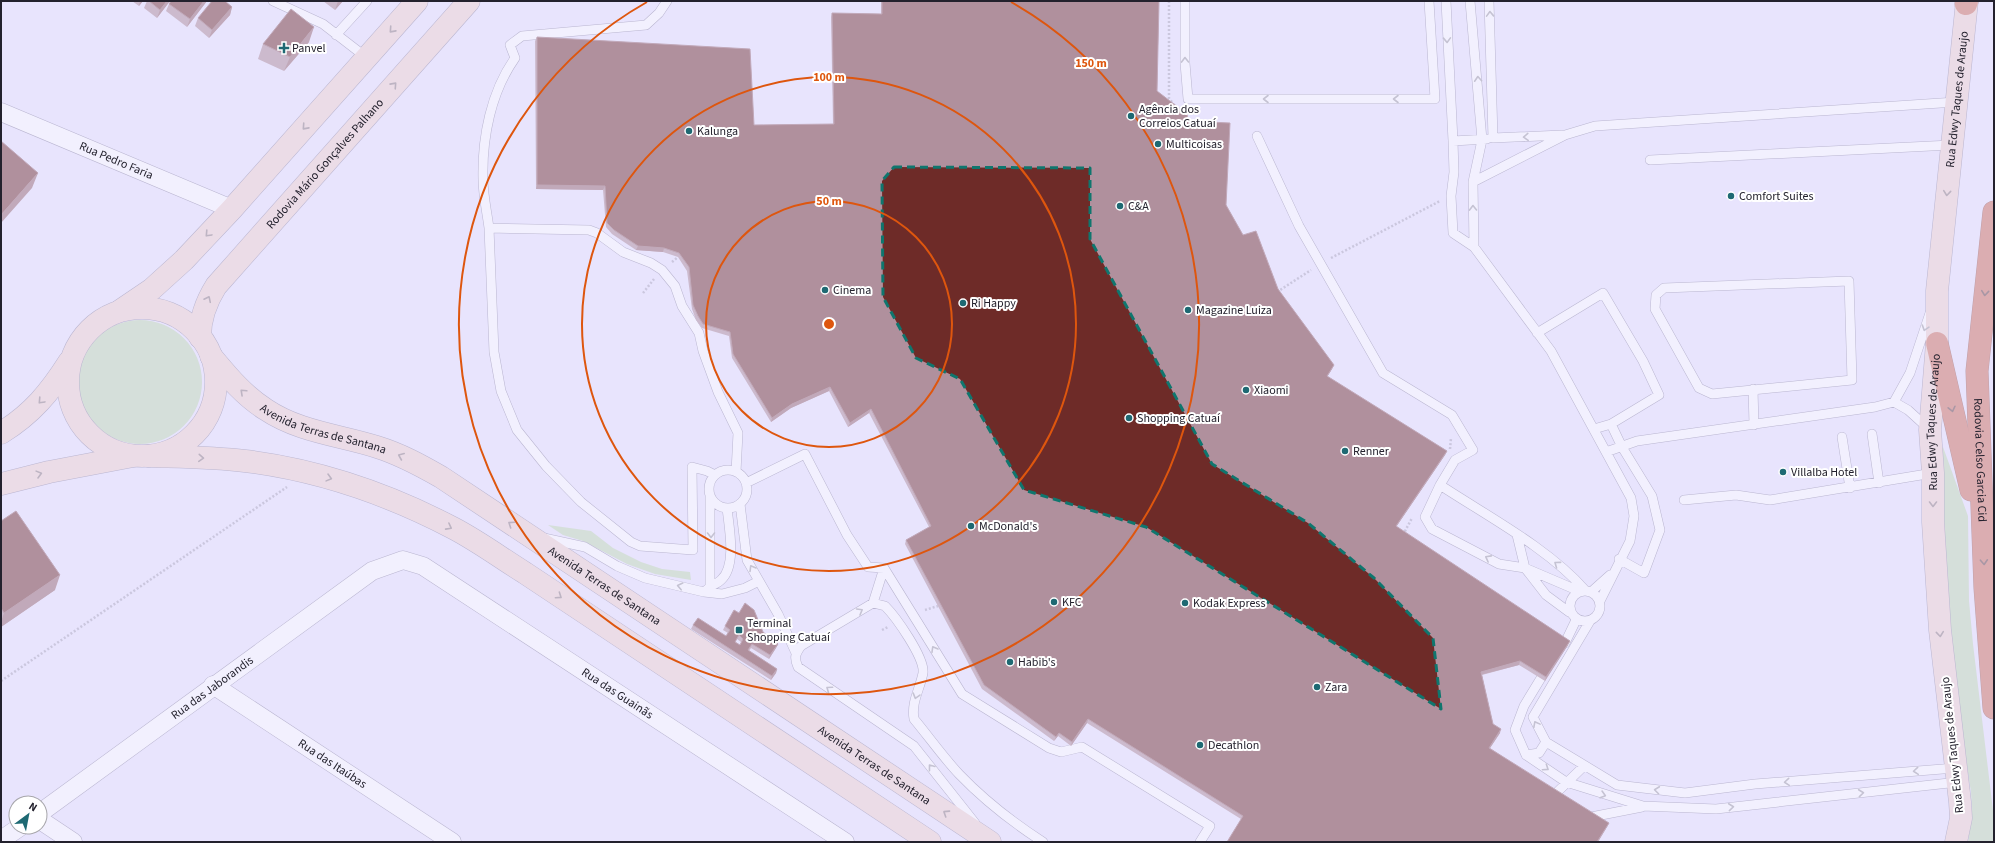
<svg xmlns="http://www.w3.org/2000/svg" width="1995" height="843" viewBox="0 0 1995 843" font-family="'Source Sans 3',sans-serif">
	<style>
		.green { fill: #bfd9af }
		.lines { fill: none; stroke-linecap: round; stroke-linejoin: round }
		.lane-casing { stroke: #847f9b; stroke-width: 10 }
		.street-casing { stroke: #847f9b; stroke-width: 19 }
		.secondary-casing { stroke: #847f9b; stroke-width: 23 }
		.highway-casing { stroke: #915147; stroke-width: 23 }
		.path { stroke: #a8a4b9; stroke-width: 2.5; stroke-dasharray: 2 2; stroke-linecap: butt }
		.lane { stroke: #fff; stroke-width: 9 }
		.street { stroke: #fff; stroke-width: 18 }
		.secondary { stroke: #f0d3cc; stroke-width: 22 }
		.highway { stroke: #cc6b55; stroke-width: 22 }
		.wall { fill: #ab8892; fill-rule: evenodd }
		.shaded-wall { fill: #936268 }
		.building { fill: #6e2b28; stroke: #936268; fill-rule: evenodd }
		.oneway { stroke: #9c9ba0 }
		.oneway2 { stroke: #8a7a7c }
		.oneway3 { stroke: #5e3b3b }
		.marked { fill: none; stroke: #0f766e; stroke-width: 3; stroke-dasharray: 8 5; stroke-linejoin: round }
		.ring { fill: none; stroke: #de560e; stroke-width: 2 }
		.poi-dot { fill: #1e6973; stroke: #fff; stroke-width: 1.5 }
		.labels { text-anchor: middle; stroke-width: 4; stroke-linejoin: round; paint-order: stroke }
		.poi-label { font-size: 12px; fill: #23212d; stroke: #fff; text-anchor: start }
		.street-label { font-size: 12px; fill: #23212d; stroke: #fff }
		.centre { fill: #de560e; stroke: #fff; stroke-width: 2 }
		.ring-label { font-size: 12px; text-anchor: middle; font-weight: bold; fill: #de560e; stroke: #fff; stroke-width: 4; stroke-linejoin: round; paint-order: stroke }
	</style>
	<rect width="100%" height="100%" fill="#e8e4fd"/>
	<path class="green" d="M78 382a62 62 0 1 1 124 0a62 62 0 1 1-124 0Z
		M1943,447L1968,516L1969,601L1973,644L1994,819V842H1968L1972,812L1971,792L1949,652L1941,452Z
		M548,525L591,531L613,548L641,562L662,569L690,572L691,580L655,574L627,564L583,541L563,535Z"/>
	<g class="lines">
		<defs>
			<path id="lane" d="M273,1L323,24L367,58
				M1185,1V63L1188,99H1435L1429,1
				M1446,1L1453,141L1454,172L1451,196L1453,233L1474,247L1551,351L1631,498L1634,516L1630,541L1600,601
				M1470,1L1482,140L1473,182L1474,247
				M1489,1L1493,138L1562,135
				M336,35L367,1
				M1257,136L1299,226L1383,373L1452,415L1473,450L1455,460L1440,485L1425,517L1432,529L1499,564L1525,568L1579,591
				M1453,141L1487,139
				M1650,160L1951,145
				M1473,182L1565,135L1595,126L1956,102
				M489,228C487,212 483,195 483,179C482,137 491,92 515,58L510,45L522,36L646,25L659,13L667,1
				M1849,281L1852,380L1712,394L1699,388L1655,309L1656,295L1664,288Z
				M1537,333L1603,293L1643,361L1659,395L1611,424L1594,429
				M1753,389L1754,425
				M1894,402L1910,373L1930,313
				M1611,424L1622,447L1652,496L1660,530L1644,573L1619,559
				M1872,434L1879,483
				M1842,437L1850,488
				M1606,452L1637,441L1875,407L1894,402L1908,410L1929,429
				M709 489a19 19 0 1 1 38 0a19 19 0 1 1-38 0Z
				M715,475L707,471L692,467L693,550L640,546L631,542L581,502L546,466L517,430L501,391L494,352L489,228L589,230L597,233L623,252L651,263L662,270L675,286L682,306L699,333L703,351L718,392L738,433L736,472
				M746,483L805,454L847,535L868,567L884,568L962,694L1049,748L1061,752L1082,747L1210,826L1200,842
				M1440,485C1487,516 1548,548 1585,590
				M1684,500L1736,495L1770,500L1933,473
				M740,504L747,560L778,614L796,653
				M1517,535L1525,568L1546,595L1569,612
				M544,538L585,547L617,566L645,578L704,592L722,594L745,588L759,581
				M710,587C713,585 718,583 721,580C737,566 729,527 727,508
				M1570 606a15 15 0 1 1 30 0a15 15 0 1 1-30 0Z
				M704,592L710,587V496
				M1591,592L1610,575
				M873,603L884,568
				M1590,621L1533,717L1546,742L1617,785L1685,793L1755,784L1955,768
				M1565,643L1576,620
				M1541,678L1524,706L1515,730L1526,755L1566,782L1643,806L1716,809L1958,782
				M1526,755L1539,753L1546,742
				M1550,799L1584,766
				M1586,818L1642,807
				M975,823L914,746L798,667C794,658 795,654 801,646L873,603L885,606C896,617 925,658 923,673C920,689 911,702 914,719C929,737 943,757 959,774C984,800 1012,822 1043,842"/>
			<g id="street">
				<path id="s1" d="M1,112L232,209"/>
				<path id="s2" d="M213,685L452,842"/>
				<path id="s3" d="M40,813L372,571L403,560L423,566L845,842"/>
				<path d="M40,820L73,842"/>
				<path d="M1,840L20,827"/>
			</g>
			<g id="secondary">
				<circle cx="142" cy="382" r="74"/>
				<path d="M121,310L152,289L184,260L232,209L417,1"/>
				<path id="s4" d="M200,337C200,318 206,302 216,286L469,1"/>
				<path id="s5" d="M211,356C227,375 243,395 265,409C299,432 339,435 377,447C400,454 420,465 441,477L990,842"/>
				<path d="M1,433C32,414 50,392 69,362"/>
				<path d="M148,456C180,457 213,457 245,461C318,470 388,494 453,528C478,541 501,558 525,573L930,842"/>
				<path d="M1,484L49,472L133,456"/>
				<path id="s6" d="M1956,842L1961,818L1960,802L1940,630L1933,522V473L1930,430L1937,343V291L1967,1"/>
			</g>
			<g id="highway">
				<path d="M1966,4L1967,1"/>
				<path id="s7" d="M1994,212L1977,371L1985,588L1994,708"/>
				<path d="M1937,343L1971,490"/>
			</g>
		</defs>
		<use href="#lane" class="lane-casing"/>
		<use href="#street" class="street-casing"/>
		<use href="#secondary" class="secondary-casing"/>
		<use href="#highway" class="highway-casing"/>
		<path class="path" d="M1169,1V98L1174,105
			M1331,258L1440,201
			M672,262L678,257
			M1277,292L1311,270
			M643,293L654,279
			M1450,449L1451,438
			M1403,535L1412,518
			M925,610L938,606
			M882,630L888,627
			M1,681L287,487"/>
		<use href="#lane" class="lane"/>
		<use href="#street" class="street"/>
		<use href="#secondary" class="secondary"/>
		<use href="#highway" class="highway"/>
	</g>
	<path class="wall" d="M132,1H143L139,6Z
		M147,1H170L157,18L144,8Z
		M171,1H207L187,27L166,11L169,4Z
		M323,1H343L335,10Z
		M881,1H1159L1157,91L1188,121L1226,205L1243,235L1278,289L1332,369L1327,377L1447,451L1445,455L1396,527L1568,645L1545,681L1519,665L1482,675L1493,724L1500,733L1490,748L1607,827L1241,819L1087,723L1071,746L1058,736L1054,741L982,689L905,544L906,540L929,527L869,413L848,427L829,391L791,408L771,422L732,358L729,336L702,328L696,320L692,309L687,271L678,257L663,252L636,250L612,234L606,227L603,190L536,189L535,41L537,37L754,125L833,124L831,17L832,13L881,14Z
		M232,7L230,15L209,38L195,26L198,18Z
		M309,42L284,71L258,59L263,44Z
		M1,521L55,590L1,627Z
		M693,625L726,636L728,633L723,630L725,626L763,632L778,644L776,648L769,659L751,648L749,651L777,669L776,673L771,680L691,629ZM737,639L741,642L740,645L735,642Z"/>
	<path class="shaded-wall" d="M140,1H143L139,6Z
		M167,1H170L157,18L160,10Z
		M204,1H207L187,27L190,19Z
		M338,1H343L335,10Z
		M232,7L230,15L209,38L212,30Z
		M314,27L309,42L284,71L290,57Z
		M38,173L32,188L1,223V215Z
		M537,185L605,186L603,190L536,189Z
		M638,246L664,248L663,252L636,250Z
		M1334,365L1332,369L1325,380L1327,376Z
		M830,387L829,391L791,408L771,422L772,418L792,404Z
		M871,409L869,413L848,427L850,423Z
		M1447,451L1445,455L1394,530L1396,526Z
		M60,575L55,590L1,627V622L4,613Z
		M1570,641L1568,645L1545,681L1546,677Z
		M778,644L776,648L769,659L770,655Z
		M1520,661L1519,665L1480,675L1481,672Z
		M777,669L776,673L771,680L772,676Z
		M1088,719L1087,723L1071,746L1072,742Z
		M1501,729L1500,733L1488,751L1489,748Z
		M1059,733L1058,736L1054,741L1056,737Z
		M1609,823L1607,827L1598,842H1597Z"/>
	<path class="building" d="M149,1H167L160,10Z
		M171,1H204L190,19L169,4Z
		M212,1H225L232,7L212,30L198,18Z
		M882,1H1159L1157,91L1187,114L1188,121L1230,123L1226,205L1243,235L1256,231L1278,289L1334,365L1327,376L1447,451L1396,526L1570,641L1546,677L1520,661L1481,672L1493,724L1501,729L1489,748L1609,823L1597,842H1227L1243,816L1088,719L1072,742L1059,733L1056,737L984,685L906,540L931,526L871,409L850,423L830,387L792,404L772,418L733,354L730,332L703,324L698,316L693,305L689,267L679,253L664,248L638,246L614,230L607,223L605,186L537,185V37L750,49L754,125L834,124L832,13L882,14Z
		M291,9L314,27L290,57L263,44Z
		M1,141L38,173L1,215Z
		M16,511L60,575L4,613L1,608V521Z
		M745,603L754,610L763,632L778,644L770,655L752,644L748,650L777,669L772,676L693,625L698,618L726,636L730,630L725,626L734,610L739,613ZM739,635L743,639L740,645L735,642Z"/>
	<defs><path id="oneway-chevron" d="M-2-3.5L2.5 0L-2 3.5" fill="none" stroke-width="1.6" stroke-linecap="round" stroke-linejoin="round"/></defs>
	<g class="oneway">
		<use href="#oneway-chevron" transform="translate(1490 14) rotate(-92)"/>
		<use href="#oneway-chevron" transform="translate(1447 40) rotate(88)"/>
		<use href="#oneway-chevron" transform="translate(1185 60) rotate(-91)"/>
		<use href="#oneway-chevron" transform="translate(1478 79) rotate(-94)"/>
		<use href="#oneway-chevron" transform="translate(1266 99) rotate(180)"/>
		<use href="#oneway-chevron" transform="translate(1396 99) rotate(180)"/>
		<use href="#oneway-chevron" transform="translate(1526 137) rotate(177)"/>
		<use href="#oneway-chevron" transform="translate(1473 208) rotate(-91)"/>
		<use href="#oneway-chevron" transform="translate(1925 328) rotate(108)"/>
		<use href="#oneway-chevron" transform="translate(711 535) rotate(90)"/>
		<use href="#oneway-chevron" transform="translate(1488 558) rotate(-152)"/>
		<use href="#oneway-chevron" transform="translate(1557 564) rotate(-144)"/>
		<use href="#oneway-chevron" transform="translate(752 568) rotate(-121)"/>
		<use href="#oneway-chevron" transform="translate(680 586) rotate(-167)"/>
		<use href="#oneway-chevron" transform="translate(860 611) rotate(-30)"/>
		<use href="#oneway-chevron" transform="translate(934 649) rotate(-120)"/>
		<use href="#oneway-chevron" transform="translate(829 689) rotate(-145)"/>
		<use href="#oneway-chevron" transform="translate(916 696) rotate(106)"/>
		<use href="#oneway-chevron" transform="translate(1536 724) rotate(-118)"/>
		<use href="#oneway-chevron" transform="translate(931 767) rotate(-128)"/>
		<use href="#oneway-chevron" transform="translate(1546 768) rotate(34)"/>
		<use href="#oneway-chevron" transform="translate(1916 771) rotate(175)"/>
		<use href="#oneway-chevron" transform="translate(1787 782) rotate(175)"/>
		<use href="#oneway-chevron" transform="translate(1657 790) rotate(-173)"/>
		<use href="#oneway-chevron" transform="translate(1861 793) rotate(-6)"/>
		<use href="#oneway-chevron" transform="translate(1603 795) rotate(16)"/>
		<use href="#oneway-chevron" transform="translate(1731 807) rotate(-6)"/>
	</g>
	<g class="oneway2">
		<use href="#oneway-chevron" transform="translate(392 30) rotate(132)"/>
		<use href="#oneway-chevron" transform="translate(394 85) rotate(-48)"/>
		<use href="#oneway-chevron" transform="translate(305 127) rotate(132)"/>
		<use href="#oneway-chevron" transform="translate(1947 193) rotate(96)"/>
		<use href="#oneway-chevron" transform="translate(208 234) rotate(133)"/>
		<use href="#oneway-chevron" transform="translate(208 299) rotate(-64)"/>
		<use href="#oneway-chevron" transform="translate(243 392) rotate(-137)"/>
		<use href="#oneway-chevron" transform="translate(41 401) rotate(133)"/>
		<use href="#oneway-chevron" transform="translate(401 456) rotate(-157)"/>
		<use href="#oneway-chevron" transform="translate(201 458) rotate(4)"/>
		<use href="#oneway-chevron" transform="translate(39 474) rotate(-15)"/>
		<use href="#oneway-chevron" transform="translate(329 478) rotate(15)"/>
		<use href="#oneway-chevron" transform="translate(1933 504) rotate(90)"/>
		<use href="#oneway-chevron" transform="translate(511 524) rotate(-146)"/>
		<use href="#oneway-chevron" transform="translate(449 527) rotate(28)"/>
		<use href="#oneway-chevron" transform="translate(559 596) rotate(34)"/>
		<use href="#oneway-chevron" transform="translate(1940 634) rotate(84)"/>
		<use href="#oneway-chevron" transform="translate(946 813) rotate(-147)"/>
	</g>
	<g class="oneway3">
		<use href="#oneway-chevron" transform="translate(1985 293) rotate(96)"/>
		<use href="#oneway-chevron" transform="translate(1952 409) rotate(77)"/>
		<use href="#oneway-chevron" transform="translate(1984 562) rotate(87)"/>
	</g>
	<path d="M0 0H1995V843H0ZM894,167L1090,168V239L1212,464L1308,523L1374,578L1433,638L1441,709L1146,527L1024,490L960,379L916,358L883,297L882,181Z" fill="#e8e4fd" fill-opacity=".55" fill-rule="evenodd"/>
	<path class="marked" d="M894,167L1090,168V239L1212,464L1308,523L1374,578L1433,638L1441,709L1146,527L1024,490L960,379L916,358L883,297L882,181Z"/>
	<g class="ring">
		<circle cx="829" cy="324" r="123"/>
		<circle cx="829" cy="324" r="247"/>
		<path d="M1011 2A370 370 0 1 1 647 2"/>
	</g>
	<g class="poi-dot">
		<path d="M282 42h4v4h4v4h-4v4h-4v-4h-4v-4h4z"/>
		<circle cx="1131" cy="116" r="4"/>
		<circle cx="689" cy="131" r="4"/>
		<circle cx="1158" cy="144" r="4"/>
		<circle cx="1731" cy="196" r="4"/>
		<circle cx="1120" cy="206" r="4"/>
		<circle cx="825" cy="290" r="4"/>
		<circle cx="963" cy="303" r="4"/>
		<circle cx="1188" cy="310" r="4"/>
		<circle cx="1246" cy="390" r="4"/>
		<circle cx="1129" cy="418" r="4"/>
		<circle cx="1345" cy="451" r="4"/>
		<circle cx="1783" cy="472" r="4"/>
		<circle cx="971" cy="526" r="4"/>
		<circle cx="1054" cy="602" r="4"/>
		<circle cx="1185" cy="603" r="4"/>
		<rect x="735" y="626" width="8" height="8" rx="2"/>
		<circle cx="1010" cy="662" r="4"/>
		<circle cx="1317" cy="687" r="4"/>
		<circle cx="1200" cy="745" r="4"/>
	</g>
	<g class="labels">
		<g class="poi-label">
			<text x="292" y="52">Panvel</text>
			<text x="1139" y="113">Agência dos<tspan x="1139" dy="14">Correios Catuaí</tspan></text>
			<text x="697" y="135">Kalunga</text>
			<text x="1166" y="148">Multicoisas</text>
			<text x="1739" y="200">Comfort Suites</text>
			<text x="1128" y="210">C&amp;A</text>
			<text x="833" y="294">Cinema</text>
			<text x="971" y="307">Ri Happy</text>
			<text x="1196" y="314">Magazine Luiza</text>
			<text x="1254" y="394">Xiaomi</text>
			<text x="1137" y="422">Shopping Catuaí</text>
			<text x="1353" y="455">Renner</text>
			<text x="1791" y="476">Villalba Hotel</text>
			<text x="979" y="530">McDonald's</text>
			<text x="1062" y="606">KFC</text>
			<text x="1193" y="607">Kodak Express</text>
			<text x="747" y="627">Terminal<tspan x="747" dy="14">Shopping Catuaí</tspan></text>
			<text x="1018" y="666">Habib's</text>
			<text x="1325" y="691">Zara</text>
			<text x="1208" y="749">Decathlon</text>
		</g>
		<g class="street-label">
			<text dy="4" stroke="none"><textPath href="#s6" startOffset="746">Rua Edwy Taques de Araujo</textPath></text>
			<text dy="4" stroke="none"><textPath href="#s1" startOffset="125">Rua Pedro Faria</textPath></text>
			<text dy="4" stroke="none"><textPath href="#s4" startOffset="218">Rodovia Mário Gonçalves Palhano</textPath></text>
			<text dy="4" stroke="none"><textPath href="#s6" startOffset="422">Rua Edwy Taques de Araujo</textPath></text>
			<text dy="4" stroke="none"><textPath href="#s5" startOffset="138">Avenida Terras de Santana</textPath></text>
			<text dy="4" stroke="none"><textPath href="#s7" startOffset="249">Rodovia Celso Garcia Cid</textPath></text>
			<text dy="4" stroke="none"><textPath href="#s5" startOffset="462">Avenida Terras de Santana</textPath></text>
			<text dy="4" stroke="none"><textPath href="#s3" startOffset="213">Rua das Jaborandis</textPath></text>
			<text dy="4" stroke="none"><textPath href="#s3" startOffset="697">Rua das Guainãs</textPath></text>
			<text transform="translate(1952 745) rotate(-96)" y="4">Rua Edwy Taques de Araujo</text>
			<text dy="4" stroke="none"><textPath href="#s2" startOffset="143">Rua das Itaúbas</textPath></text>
			<text dy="4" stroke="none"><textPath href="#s5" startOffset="786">Avenida Terras de Santana</textPath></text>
		</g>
	</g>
	<circle cx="829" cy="324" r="6" class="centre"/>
	<g class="ring-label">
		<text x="1091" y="67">150 m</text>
		<text x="829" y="81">100 m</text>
		<text x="829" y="205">50 m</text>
	</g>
	<rect width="1995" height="843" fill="none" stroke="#23212d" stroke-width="4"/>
	<g transform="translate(28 815) rotate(32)"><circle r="19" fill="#ffffff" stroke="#a7a6ab"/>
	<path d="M0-3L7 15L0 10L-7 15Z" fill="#1e6973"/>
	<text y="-6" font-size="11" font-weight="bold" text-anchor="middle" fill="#23212d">N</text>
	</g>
</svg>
